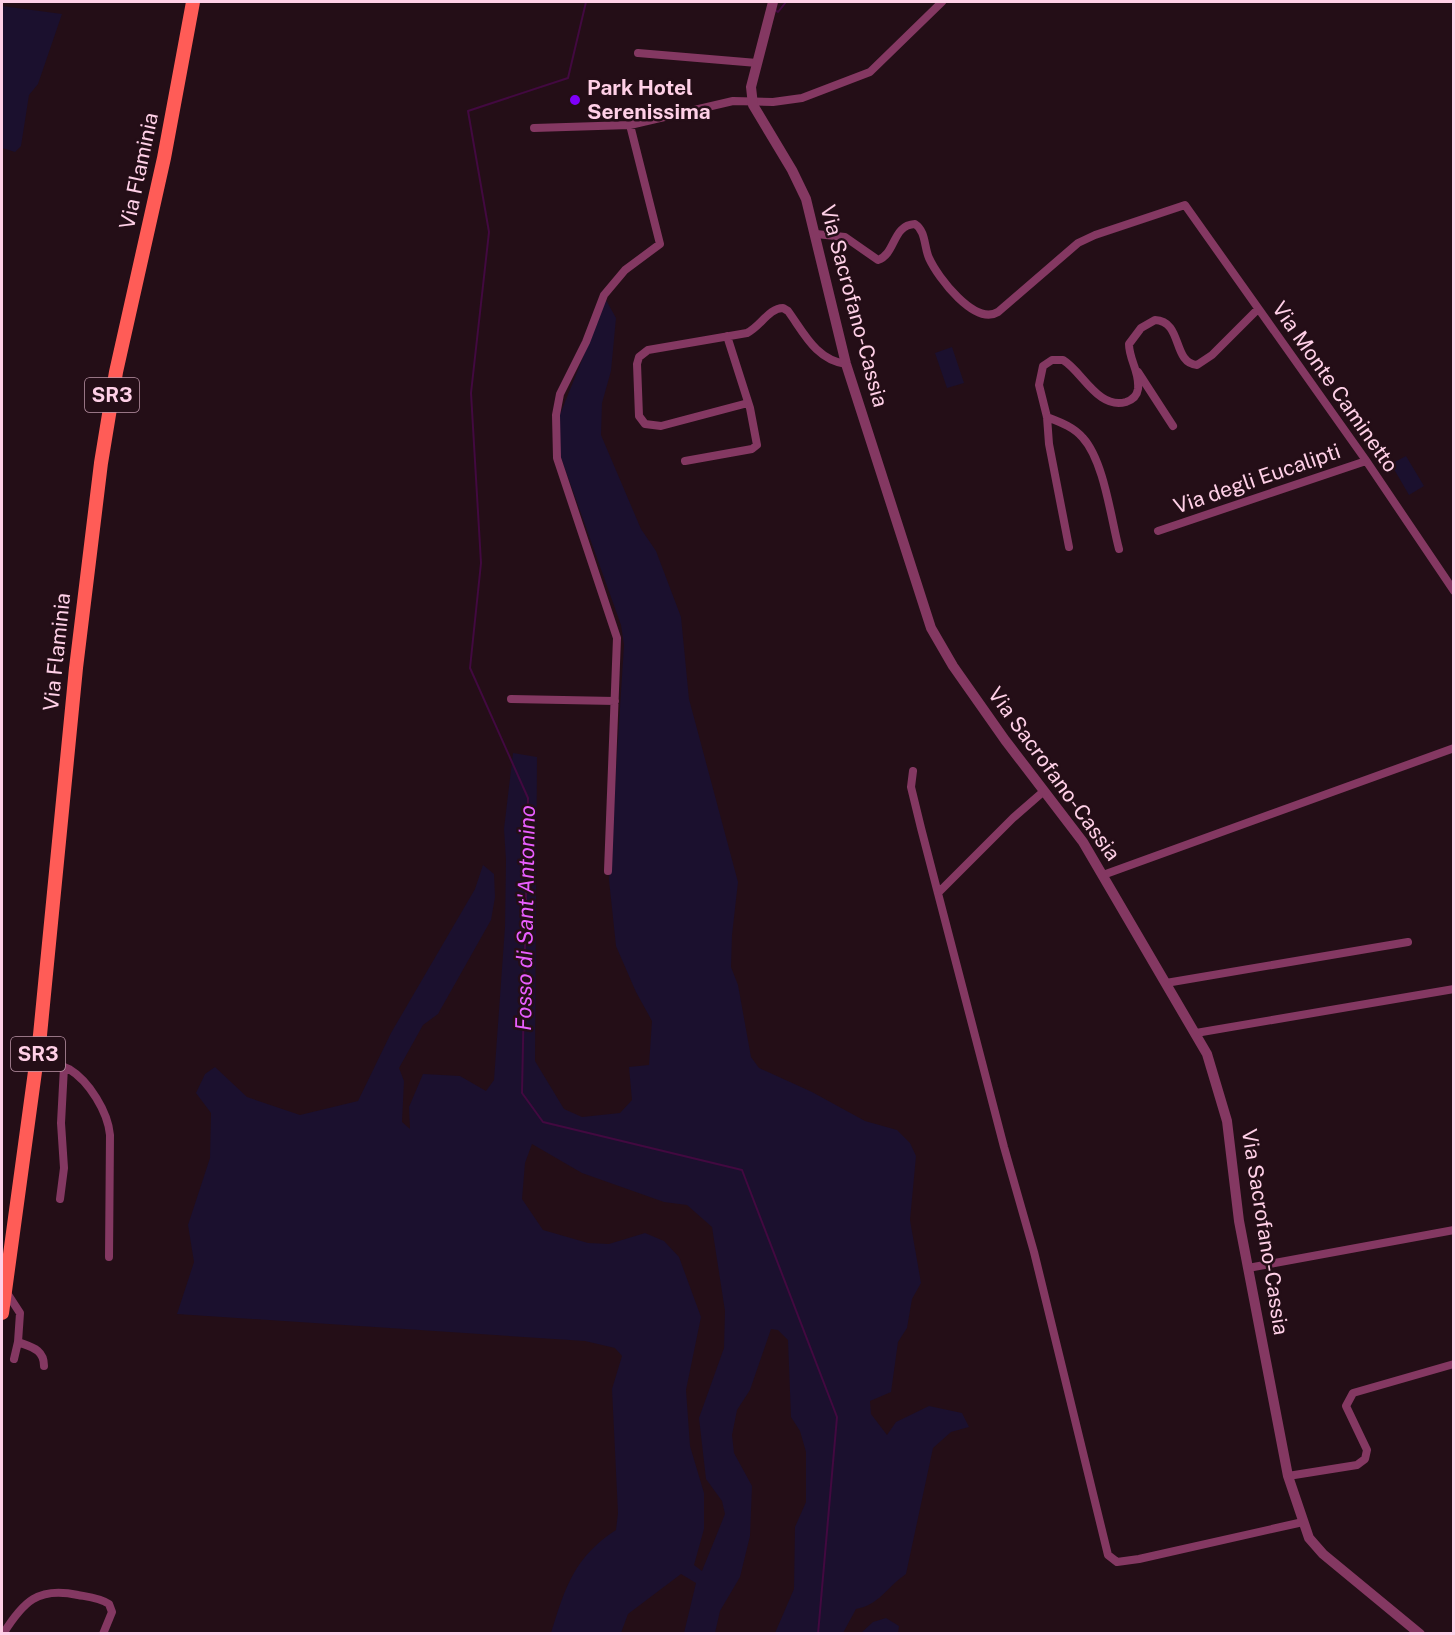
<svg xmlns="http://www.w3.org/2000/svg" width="1455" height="1635" viewBox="0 0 1455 1635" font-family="'Public Sans',sans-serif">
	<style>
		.green { fill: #1b102e; fill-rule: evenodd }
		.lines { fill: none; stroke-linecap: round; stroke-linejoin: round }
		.stream { stroke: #420940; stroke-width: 2 }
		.minor { stroke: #843862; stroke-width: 8 }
		.tertiary { stroke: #843862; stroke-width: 10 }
		.primary { stroke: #ff5c57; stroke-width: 14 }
		.poi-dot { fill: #7f00fb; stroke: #240e17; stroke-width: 2 }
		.labels { text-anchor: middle; stroke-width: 5; stroke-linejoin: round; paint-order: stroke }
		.shield { fill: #240e17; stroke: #bd96a9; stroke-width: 1.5 }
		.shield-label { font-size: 20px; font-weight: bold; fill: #ffd0e7 }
		.poi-label { font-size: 21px; font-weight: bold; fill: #ffd0e7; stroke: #240e17; text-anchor: start }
		.street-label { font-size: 21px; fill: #ffd0e7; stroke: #240e17 }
		.water-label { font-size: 22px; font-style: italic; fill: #ea5eff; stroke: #240e17 }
	</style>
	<rect width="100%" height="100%" fill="#240e17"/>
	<path class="green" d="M2,6L62,14L38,84L29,95L21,146L15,152L2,148Z
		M606,300L616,318L611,371L602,403L601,435L641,529L656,551L681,617L689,699L738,882L732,935L731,967L738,985L751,1057L759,1068L812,1092L865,1121L897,1130L910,1143L916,1156L910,1220L921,1283L912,1299L907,1328L898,1342L891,1392L870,1401L871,1414L887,1435L896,1422L929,1406L962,1413L969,1427L951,1432L933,1448L906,1574C886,1588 879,1605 856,1609L843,1633H775L794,1589L795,1527L806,1502V1452L800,1431L791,1417L788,1340L778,1330L771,1329L750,1390L737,1410L732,1435L734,1453L752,1486L750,1536L740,1577L720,1611L715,1633H684L696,1583L681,1574L628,1614L621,1633H551C565,1588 574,1557 616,1530L618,1513L612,1389L622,1356L615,1348L585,1341L177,1314L194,1262L188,1225L210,1158L211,1113L196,1093L205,1074L215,1067L247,1097L300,1115L358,1101L391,1033L475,889L483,865L494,874L495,897L491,920L438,1014L423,1025L399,1068L404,1081L402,1122L410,1129L409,1107L423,1074L460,1076L486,1091L494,1080L505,927L506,860L504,829L513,753L537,757L535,1061L564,1109L582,1117L620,1113L632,1100L629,1067L649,1065L652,1021L636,992L616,946L609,880L624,645L621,625L560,455L559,417ZM532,1144L582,1173L664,1202L687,1205L712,1227L725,1311L724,1348L699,1418L706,1479L722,1501L725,1514L702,1571L694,1565L704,1529V1493L690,1446L686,1390L701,1317L679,1257L664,1241L645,1233L609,1244L588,1243L543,1230L522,1199L525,1163Z
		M952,347L964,383L947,388L935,353Z
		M1406,456L1424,486L1409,495L1391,464Z
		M886,1618L899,1626L898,1633H861L873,1622Z"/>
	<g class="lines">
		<path class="stream" d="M586,2L568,78L468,111L489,232L471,393L481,563L470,668L528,798L522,1093L543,1122L742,1170L837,1417L818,1634
			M774,9L778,12L786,2"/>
		<path class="minor" d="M638,53L757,63
			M534,128L630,125L733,101L773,102L802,98L870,72L942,2
			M816,234L845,237L878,260C896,254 892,225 915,224C926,231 924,247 929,258C938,278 975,326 998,312L1078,243L1095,235L1185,205L1365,459L1454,591
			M1138,372L1173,426
			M748,403L661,426L645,424L639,416L637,364L639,357L648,350L747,333C760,327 769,308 783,308L788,311C804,333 816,360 846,364
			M1047,417C1060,422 1074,427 1083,438C1104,461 1111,519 1119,549
			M685,461L752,449L757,445L750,408L727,336
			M1158,531L1366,461
			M1069,547L1049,444L1047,417L1039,385L1043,366L1052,360H1063C1082,371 1098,410 1126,402C1132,400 1137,396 1138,389C1140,372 1129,360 1129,344L1141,328L1155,320C1183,321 1172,363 1197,365L1212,355L1258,309
			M511,699L615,701
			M913,771L911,787L921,828L1004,1147L1034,1252L1108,1555L1117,1562L1139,1559L1303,1522
			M608,871L617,638L557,458L556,415L560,394L586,342L604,295L625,270L660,244L630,125
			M1103,875L1454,748
			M938,893L1013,818L1044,791
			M1166,983L1408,942
			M1196,1033L1454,989
			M36,1064C47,1065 59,1064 69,1069C89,1081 108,1112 110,1135L109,1257
			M60,1199L64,1168L61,1123L64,1067
			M1248,1268L1454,1230
			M5,1290L20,1313L18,1342C31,1347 44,1349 44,1366
			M14,1359L18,1342
			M1288,1476L1357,1465L1365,1459L1367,1450L1346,1406L1353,1393L1454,1364
			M3,1634C23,1602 38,1586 78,1595C89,1597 100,1598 109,1604L112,1612L103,1634"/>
		<path class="tertiary" d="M773,2L751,87L753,105L792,170L806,199L846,364L931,628L953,666L1005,740L1083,842L1207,1054L1227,1121L1239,1221L1288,1476L1309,1538L1323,1554L1420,1634"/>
		<path class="primary" d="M2,1313L40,1035L76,668L101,463L116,372L164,158L193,2"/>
	</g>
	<circle class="poi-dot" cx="575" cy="100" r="6"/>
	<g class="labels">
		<g class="shield">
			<rect x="85" y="378" width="54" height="34" rx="4.5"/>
			<rect x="11" y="1037" width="54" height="34" rx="4.5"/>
		</g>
		<g class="shield-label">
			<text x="112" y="402">SR3</text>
			<text x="38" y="1061">SR3</text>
		</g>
		<g class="poi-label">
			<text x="587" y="95">Park Hotel<tspan x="587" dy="24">Serenissima</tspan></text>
		</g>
		<g class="street-label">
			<text transform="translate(139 171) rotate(-78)" y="7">Via Flaminia</text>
			<text transform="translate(854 306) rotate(75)" y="7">Via Sacrofano-Cassia</text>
			<text transform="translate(1335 387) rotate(55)" y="7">Via Monte Caminetto</text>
			<text transform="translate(1257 479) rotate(-19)" y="7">Via degli Eucalipti</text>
			<text transform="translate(57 652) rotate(-84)" y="7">Via Flaminia</text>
			<text transform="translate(1054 774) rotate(54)" y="7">Via Sacrofano-Cassia</text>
			<text transform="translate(1265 1232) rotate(81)" y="7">Via Sacrofano-Cassia</text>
		</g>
		<g class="water-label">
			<text transform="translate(525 918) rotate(-89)" y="8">Fosso di Sant'Antonino</text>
		</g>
	</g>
	<rect width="1455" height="1635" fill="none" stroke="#ffd0e7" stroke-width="6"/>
</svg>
